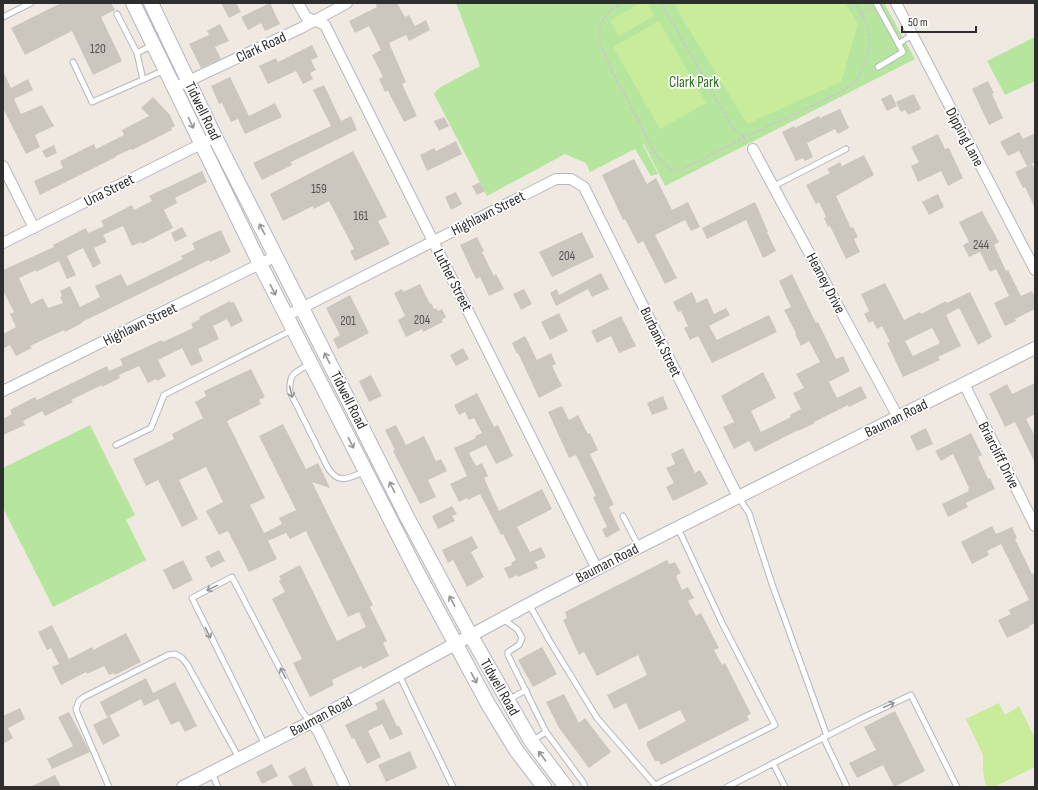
<svg xmlns="http://www.w3.org/2000/svg" width="1038" height="790" viewBox="0 0 1038 790" font-family="'Sofia Sans Condensed',sans-serif">
	<style>
		.green { fill: #b6e59e }
		.pitch { fill: #c9ec9a }
		.building { fill: #cbc7bf; fill-rule: evenodd }
		.lines { fill: none; stroke-linecap: round; stroke-linejoin: round }
		.service-casing { stroke: #b4b7c1; stroke-width: 7 }
		.minor-casing { stroke: #b4b7c1; stroke-width: 12 }
		.tertiary-casing { stroke: #b4b7c1; stroke-width: 14 }
		.secondary-casing { stroke: #b4b7c1; stroke-width: 16 }
		.path { stroke: #c9c9c9; stroke-width: 2; stroke-dasharray: 3 2; stroke-linecap: butt }
		.service { stroke: #fff; stroke-width: 5 }
		.minor { stroke: #fff; stroke-width: 10 }
		.tertiary { stroke: #fff; stroke-width: 12 }
		.secondary { stroke: #fff; stroke-width: 14 }
		.oneway { stroke: #969696 }
		.labels { text-anchor: middle; stroke-width: 3.5; stroke-linejoin: round; paint-order: stroke }
		.number-label { font-size: 13px; fill: #555452 }
		.street-label { font-size: 15px; fill: #2e2e2e; stroke: #fff }
		.park-label { font-size: 15px; fill: #2c6e1b; stroke: #fff }
	</style>
	<rect width="100%" height="100%" fill="#efe9e1"/>
	<path class="green" d="M456,3H884L915,59L665,186L644,144L643,145L658,174L651,176L635,149L590,172L586,163L565,154L487,196L434,94L439,88L480,66Z
		M1035,37V81L1005,95L987,61Z
		M90,425L135,515L126,520L146,560L53,607L3,508V468Z"/>
	<path class="pitch" d="M641,3H647L654,16L619,36L610,20Z
		M677,3H845L858,24L841,82L747,124L676,8Z
		M659,21L706,103L660,129L613,47Z
		M999,703L1005,715L1019,706L1035,738V767L994,787H986L983,771V755L966,719Z"/>
	<path class="building" d="M61,3H111L115,10L101,17L122,61L93,75L72,31L25,55L11,28Z
		M221,3H236L241,12L229,18Z
		M270,3L280,24L265,31L261,23L248,30L241,17Z
		M375,3H397L405,17L409,15L415,26L426,20L430,30L409,41L406,35L389,43L406,82L402,84L417,116L404,122L388,91L385,92L379,79L383,77L372,55L381,50L369,26L355,33L349,21L377,7Z
		M220,24L229,41L215,47L221,59L201,68L189,44L209,35L207,31Z
		M312,45L318,57L311,60L316,70L310,73L313,79L303,84L296,71L268,84L259,66L276,58L278,62Z
		M3,71L11,88L28,79L33,90L14,99L21,114L42,105L54,126L35,135L40,147L26,154L3,108Z
		M230,77L249,116L275,103L282,117L245,134L238,119L231,122L222,103L219,104L211,86Z
		M988,81L994,93L992,94L1003,118L989,125L972,89Z
		M324,85L341,121L351,116L357,130L291,162L292,165L262,180L253,163L331,126L313,90Z
		M891,94L897,106L887,111L881,99Z
		M914,94L921,109L908,115L905,110L901,112L896,102Z
		M153,97L170,115L175,126L171,128L172,130L132,150L131,149L116,156V157L40,195L34,181L63,168L60,161L94,144L96,149L124,135L122,130L149,116L141,108Z
		M840,109L849,128L838,134L835,129L807,143L813,157L805,161L803,158L796,161L782,132L794,126L795,128L819,116L820,118Z
		M444,117L449,126L439,131L434,121Z
		M1019,132L1023,139L1035,133V162L1027,166L1019,151L1008,156L1000,142Z
		M938,134L945,149L949,148L963,178L948,186L941,171L918,182L911,166L919,162L911,147Z
		M456,141L462,154L427,171L420,155L434,148L436,151Z
		M54,145L57,153L46,158L42,151Z
		M353,151L387,217L378,221L390,244L355,261L350,251L354,249L329,201L314,209L313,206L283,221L270,194Z
		M864,155L874,175L836,196L851,228L853,227L858,237L854,239L860,252L846,259L830,226L828,227L824,218L826,217L819,202L816,204L806,185L830,173L827,169L840,162L842,166Z
		M634,159L647,184L656,178L672,210L688,202L700,227L691,231L685,220L655,235L677,278L665,284L643,241L638,244L625,219L623,220L602,175Z
		M1032,164L1035,169V208L1025,187L1023,188L1015,172Z
		M202,171L207,182L175,198L177,203L164,210L173,228L142,244L141,242L132,246L123,226L103,235L107,242L94,248L101,263L93,268L83,248L67,256L76,275L67,279L59,261L36,272V270L19,278L31,304L43,298L48,308L63,303L60,297L62,296L60,291L70,286L80,307L100,297L95,286L121,274L127,286L183,259L181,256L195,249L192,243L221,230L231,252L210,262L209,260L82,322V323L65,332L64,330L30,346L32,348L16,356L10,345L3,349V334L16,327L10,314L14,312L3,291V270L54,247L53,245L86,228L88,233L104,226L101,221L132,205L134,210L152,201L149,196Z
		M480,182L485,191L477,195L472,186Z
		M456,192L462,204L451,210L445,197Z
		M938,194L944,207L929,215L922,202Z
		M755,202L768,232H767L776,251L763,258L746,220L707,239L702,228Z
		M982,211L999,242L994,245L1006,271L1008,270L1021,296L1032,291L1035,297V309L1015,319L1016,321L1005,326L994,303L1009,296L996,269L990,272L980,252L969,257L963,245L969,242L959,222Z
		M182,227L187,236L175,242L171,233Z
		M582,232L594,257L552,277L539,252Z
		M477,237L484,251L482,252L494,276L496,274L504,289L489,296L480,277L476,279L460,245Z
		M601,273L609,289L592,297L588,289L556,306L550,293L557,289L559,295Z
		M792,274L816,323L818,322L836,359L843,356L850,371L829,382L837,398L861,386L867,398L849,407L848,405L814,422L815,423L798,431V430L755,452L749,441L734,449L723,427L734,422L721,396L763,372L776,398L751,411L761,432L791,417L790,415L801,409L793,393L804,388L796,374L820,362L809,341L801,346L795,334L796,333L784,310L791,307L779,281Z
		M885,283L904,320L920,312L921,314L946,301L947,303L970,292L992,337L978,345L959,308L946,315L961,346L938,357L940,360L903,377L887,343L890,342L882,326L877,329L873,321L869,323L864,314L869,311L861,294ZM932,328L940,343L913,356L905,341Z
		M420,284L430,304L431,303L434,309L436,308L438,311L442,309L446,317L442,320L443,322L423,332L422,329L406,337L398,320L405,316L394,293L402,289L403,292Z
		M524,289L532,304L521,310L513,294Z
		M692,292L697,303L707,298L714,314L726,308L730,315L709,326L717,340L769,315L777,332L712,363L698,336L690,340L684,328L688,326L681,311L678,312L673,302Z
		M350,295L369,333L338,349L333,339L340,335L326,308Z
		M230,301L231,303L234,302L243,321L231,327L227,319L213,326L219,339L198,349L203,361L191,366L182,348L158,360L166,376L157,381L156,379L148,383L139,366L119,375L120,378L102,387V385L71,400L73,402L45,416L42,411L23,421L25,425L3,435V419L12,414L10,410L35,397L37,400L107,366L109,371L123,365L120,359L162,340L163,342L193,328L191,324L200,319L199,317Z
		M559,313L568,331L550,340L541,322Z
		M621,316L636,346L619,353L611,336L597,343L591,331Z
		M525,336L537,360L551,353L556,364L552,366L562,386L539,398L518,353L517,354L512,343Z
		M463,348L469,359L456,366L450,355Z
		M251,369L265,397L259,400L261,404L227,421L265,498L250,505L264,533L282,524L279,518L296,510L259,436L283,424L306,469L318,463L330,488L312,482L373,605L370,607L387,641L383,643L389,656L363,669L361,666L332,680L334,685L310,697L293,663L302,659L272,599L285,592L279,581L281,580L279,576L300,565L337,641L366,627L359,612L348,617L306,531L290,539L286,533L268,541L277,559L249,572L228,531L219,535L206,511L223,502L206,467L179,480L198,519L182,527L158,480L146,486L133,459L174,439L172,434L203,418L195,402L206,396L204,391Z
		M371,375L382,396L369,402L359,381Z
		M1035,383V414L1026,419L1035,436V463L1015,422L1005,427L989,394L1007,384L1012,394Z
		M477,393L494,427L498,425L513,456L496,464L486,445L469,453L476,466L482,463L488,476L484,478L499,511L542,489L552,509L517,527L530,552L541,547L546,557L535,562L538,568L518,577L517,575L509,579L504,568L512,565L511,563L516,560L503,534L501,535L480,494L468,500L467,498L459,502L450,484L467,476L454,448L476,438L475,436L482,433L474,418L469,420L465,412L459,415L454,405Z
		M663,396L668,409L652,415L647,403Z
		M562,406L569,420L578,415L588,434L590,433L598,450L590,454L614,505L609,507L620,530L606,538L602,529L607,527L593,497L596,496L576,455L569,458L548,412Z
		M396,425L406,445L424,436L436,461L441,459L447,471L428,480L436,497L420,504L393,451L395,450L385,430Z
		M926,428L933,444L917,451L910,436Z
		M971,433L982,455L978,457L988,479L990,478L995,489L966,503L968,507L948,517L942,504L969,491L968,489L969,488L953,454L941,461L935,451Z
		M683,448L695,473L700,470L708,484L673,501L666,487L674,483L666,468L675,464L671,454Z
		M452,506L457,514L452,516L455,521L438,529L432,516Z
		M992,526L996,534L1012,527L1017,538L1015,539L1032,574L1035,573V623L1029,626L1030,627L1007,638L998,620L1011,614L1008,610L1029,600L1001,544L987,551L989,555L972,564L961,542Z
		M472,536L478,548L471,552L484,577L467,587L453,560L448,563L442,550Z
		M219,550L225,561L211,568L205,557Z
		M183,560L193,580L173,590L163,570Z
		M667,560L669,564L675,562L681,573L676,576L682,590L688,587L694,598L688,601L696,616L701,613L719,648L714,650L722,665L725,663L751,714L747,716L749,720L661,765L659,761H655L646,744H647V742L686,721L680,710L639,730L626,703L614,709L607,695L647,675L638,655L597,676L584,652L579,655L563,620L567,618L565,612Z
		M52,625L69,659L92,647L93,650L126,633L141,662L115,675L114,673L109,675L104,666L87,674L86,672L61,685L52,667L59,664L51,648L47,650L38,632Z
		M542,647L557,674L533,687L518,660Z
		M146,678L153,693L175,682L197,726L185,732L179,721L171,725L158,699L144,706L141,699L107,717L100,702Z
		M564,694L579,723L585,718L611,752L589,768L559,728L546,702Z
		M384,699L397,726H399L403,734L390,740L382,724L368,731L381,757L367,764L354,738L352,739L345,725L378,709L375,703Z
		M20,708L25,719L8,728L13,738L3,744V716Z
		M895,711L925,771L894,787L883,765L857,778L849,763L876,750L864,727Z
		M69,712L90,752L52,769L47,759L73,746L58,717Z
		M110,716L120,736L103,745L93,725Z
		M410,751L417,768L386,782L378,765Z
		M272,764L278,776L262,784L256,772Z
		M305,767L314,787H294L288,776Z
		M55,775L61,787H30Z"/>
	<g class="lines">
		<defs>
			<path id="service" d="M876,3L903,52L878,67
				M117,14L137,53L143,80
				M3,17L31,3
				M898,44L912,35
				M137,53L153,45
				M73,62L92,102L165,70
				M774,186L846,149
				M310,364C294,373 289,373 290,392L328,468C339,485 348,478 364,472
				M116,445L151,428L164,395L292,330
				M739,498L749,513L772,584L827,736
				M623,516L639,547
				M529,604L549,640L597,718L655,785L775,725L722,623L678,528
				M503,619L518,630L522,638L519,645L508,652V655L546,732L583,782L585,787
				M399,675L453,787
				M508,700L526,690
				M823,737L847,787
				M532,741L546,732
				M265,745L192,598L232,577L303,713L311,722
				M773,763L785,787
				M212,773L218,787
				M109,787L78,715L76,709L79,701L84,697L168,655L175,654L182,658L187,664L239,758
				M727,787L862,718L911,695L957,787"/>
			<path id="minor" d="M298,3L306,17L325,25L597,569
				M896,3L1035,270
				M182,84L301,28L347,3
				M753,149L898,417
				M3,166L34,228
				M3,243L215,137
				M286,316L556,179H571L584,187L738,497
				M964,384L1035,526
				M3,391L276,256
				M311,722L318,731L345,787"/>
			<path id="tertiary" d="M183,787L311,722L529,604L639,547L1035,348"/>
			<path id="secondary" d="M133,3L260,264L416,570L488,704L516,750L544,787
				M151,3L215,137L302,308L407,517L471,636L531,741L566,787"/>
		</defs>
		<use href="#service" class="service-casing"/>
		<use href="#minor" class="minor-casing"/>
		<use href="#tertiary" class="tertiary-casing"/>
		<use href="#secondary" class="secondary-casing"/>
		<path class="path" d="M622,3L612,9L604,18L600,25L599,37L601,46L612,71L658,158L670,169L678,170L692,165L745,137L837,94C844,90 852,86 857,79C860,75 862,70 864,65C874,40 869,25 855,3
			M661,3L733,128L745,137L744,144
			M861,13L871,8"/>
		<use href="#service" class="service"/>
		<use href="#minor" class="minor"/>
		<use href="#tertiary" class="tertiary"/>
		<use href="#secondary" class="secondary"/>
	</g>
	<defs><path id="oneway-shaft" d="M-6 0H5M1.5-3L5.5 0L1.5 3" fill="none" stroke-width="1.6" stroke-linecap="round" stroke-linejoin="round"/></defs>
	<g class="oneway">
		<use href="#oneway-shaft" transform="translate(191 123) rotate(64)"/>
		<use href="#oneway-shaft" transform="translate(262 229) rotate(-117)"/>
		<use href="#oneway-shaft" transform="translate(273 290) rotate(63)"/>
		<use href="#oneway-shaft" transform="translate(327 358) rotate(-117)"/>
		<use href="#oneway-shaft" transform="translate(291 392) rotate(76)"/>
		<use href="#oneway-shaft" transform="translate(351 443) rotate(63)"/>
		<use href="#oneway-shaft" transform="translate(392 487) rotate(-116)"/>
		<use href="#oneway-shaft" transform="translate(212 588) rotate(154)"/>
		<use href="#oneway-shaft" transform="translate(452 601) rotate(-118)"/>
		<use href="#oneway-shaft" transform="translate(208 633) rotate(63)"/>
		<use href="#oneway-shaft" transform="translate(283 673) rotate(-118)"/>
		<use href="#oneway-shaft" transform="translate(474 678) rotate(62)"/>
		<use href="#oneway-shaft" transform="translate(889 705) rotate(-25)"/>
		<use href="#oneway-shaft" transform="translate(542 756) rotate(-127)"/>
	</g>
	<g class="labels">
		<g class="number-label">
			<text x="98" y="53">120</text>
			<text x="319" y="193">159</text>
			<text x="361" y="220">161</text>
			<text x="981" y="249">244</text>
			<text x="567" y="260">204</text>
			<text x="422" y="324">204</text>
			<text x="348" y="325">201</text>
		</g>
		<g class="street-label">
			<text transform="translate(261 47) rotate(-25)" y="5">Clark Road</text>
			<text transform="translate(203 111) rotate(64)" y="5">Tidwell Road</text>
			<text transform="translate(965 137) rotate(62)" y="5">Dipping Lane</text>
			<text transform="translate(109 190) rotate(-27)" y="5">Una Street</text>
			<text transform="translate(488 213) rotate(-27)" y="5">Highlawn Street</text>
			<text transform="translate(453 280) rotate(63)" y="5">Luther Street</text>
			<text transform="translate(826 283) rotate(62)" y="5">Heaney Drive</text>
			<text transform="translate(140 324) rotate(-26)" y="5">Highlawn Street</text>
			<text transform="translate(661 342) rotate(64)" y="5">Burbank Street</text>
			<text transform="translate(349 400) rotate(63)" y="5">Tidwell Road</text>
			<text transform="translate(896 418) rotate(-26)" y="5">Bauman Road</text>
			<text transform="translate(999 455) rotate(63)" y="5">Briarcliff Drive</text>
			<text transform="translate(607 563) rotate(-27)" y="5">Bauman Road</text>
			<text transform="translate(500 687) rotate(60)" y="5">Tidwell Road</text>
			<text transform="translate(321 716) rotate(-28)" y="5">Bauman Road</text>
		</g>
		<g class="park-label">
			<text x="694" y="87">Clark Park</text>
		</g>
	</g>
	<rect width="1038" height="790" fill="none" stroke="#2e2e2e" stroke-width="8"/>
	<path d="M902 26v6h74v-6" fill="none" stroke="#2e2e2e" stroke-width="2"/>
	<text x="908" y="26" font-size="12" fill="#2e2e2e" stroke="#ffffff" stroke-width="3" paint-order="stroke">50 m</text>
</svg>
